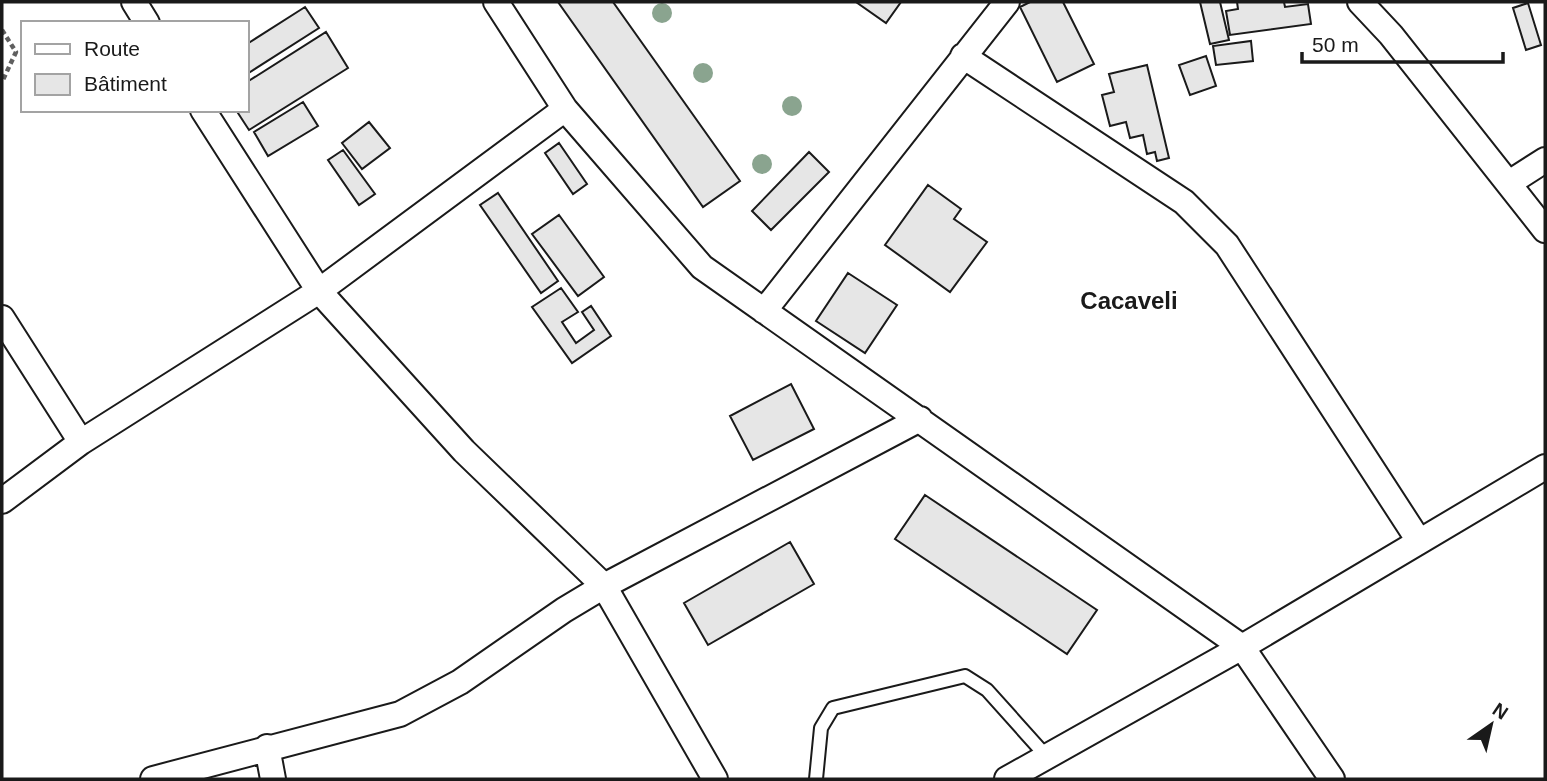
<svg xmlns="http://www.w3.org/2000/svg" width="1547" height="781" viewBox="0 0 1547 781" font-family="Arial,sans-serif">
	<style>
		.building { fill: #e6e6e6; stroke: #1a1a1a; stroke-width: 2 }
		.lines { fill: none; stroke-linecap: round; stroke-linejoin: round }
		.lane-casing { stroke: #1a1a1a; stroke-width: 16 }
		.street-casing { stroke: #1a1a1a; stroke-width: 28 }
		.path { stroke: #5f5f5f; stroke-width: 4.5; stroke-dasharray: 5 3.5; stroke-linecap: butt }
		.lane { stroke: #fff; stroke-width: 12 }
		.street { stroke: #fff; stroke-width: 24 }
		.tree { fill: #8aa48f }
		.labels { text-anchor: middle; stroke-width: 5; stroke-linejoin: round; paint-order: stroke }
		.district-label { font-size: 24px; font-weight: bold; fill: #1a1a1a; stroke: #fff }
	</style>
	<rect width="100%" height="100%" fill="#fff"/>
	<path class="building" d="M558,2H613L740,181L703,207Z
		M856,2H901L886,23Z
		M1030,2H1063L1094,64L1057,82L1020,7Z
		M1200,2H1220L1229,40L1210,44Z
		M1237,2H1284L1285,7L1308,4L1311,24L1230,35L1226,11L1238,9Z
		M1528,3L1541,45L1526,50L1513,8Z
		M305,7L319,28L247,74V44Z
		M326,32L348,68L249,130L236,110H247V82Z
		M1251,41L1253,61L1216,65L1213,46Z
		M1206,56L1216,86L1190,95L1179,65Z
		M1147,65L1169,158L1157,161L1155,152L1147,154L1143,135L1130,138L1126,122L1110,126L1102,95L1114,92L1109,74Z
		M303,102L318,126L268,156L254,132Z
		M369,122L390,148L362,169L342,143Z
		M559,143L587,184L573,194L545,153Z
		M343,150L375,194L359,205L328,160Z
		M809,152L829,172L771,230L752,211Z
		M928,185L961,209L954,219L987,242L950,292L885,245Z
		M498,193L558,281L541,293L480,205Z
		M559,215L604,277L578,296L532,234Z
		M848,273L897,305L865,353L816,321Z
		M561,288L578,312L562,322L576,343L594,330L582,312L591,306L611,336L572,363L532,307Z
		M791,384L814,429L753,460L730,416Z
		M925,495L1097,610L1067,654L895,539Z
		M790,542L814,584L708,645L684,603Z"/>
	<g class="lines">
		<defs>
			<path id="lane" d="M816,779L821,728L833,708L965,676L987,690L1047,757"/>
			<path id="street" d="M134,2L147,23
				M496,2L565,109L702,267L1242,647L1332,779
				M1360,2L1391,35L1545,230
				M963,56L1184,202L1227,245L1419,541
				M203,110L319,291L464,451L604,586L715,779
				M1509,183L1545,160
				M764,311L1007,2
				M2,318L81,442
				M2,501L81,442L319,291L565,109
				M267,747L273,779
				M153,779L400,714L460,682L564,610L604,586L920,419
				M1007,779L1242,647L1545,467"/>
		</defs>
		<use href="#lane" class="lane-casing"/>
		<use href="#street" class="street-casing"/>
		<path class="path" d="M2,30L16,52L2,82"/>
		<use href="#lane" class="lane"/>
		<use href="#street" class="street"/>
	</g>
	<g class="tree">
		<circle cx="662" cy="13" r="10"/>
		<circle cx="703" cy="73" r="10"/>
		<circle cx="792" cy="106" r="10"/>
		<circle cx="762" cy="164" r="10"/>
	</g>
	<g class="labels">
		<g class="district-label">
			<text x="1129" y="309">Cacaveli</text>
		</g>
	</g>
	<rect width="1547" height="781" fill="none" stroke="#1a1a1a" stroke-width="7"/>
	<rect x="21" y="21" width="228" height="91" fill="#ffffff" stroke="#a3a3a3" stroke-width="2"/>
	<rect x="35" y="44" width="35" height="10" fill="#ffffff" stroke="#a3a3a3" stroke-width="2"/>
	<text x="84" y="56" font-size="21" fill="#1a1a1a">Route</text>
	<rect x="35" y="74" width="35" height="21" fill="#e6e6e6" stroke="#a3a3a3" stroke-width="2"/>
	<text x="84" y="91" font-size="21" fill="#1a1a1a">Bâtiment</text>
	<g transform="translate(1491 725) rotate(34)" stroke="#ffffff" stroke-width="5" paint-order="stroke">
	<path d="M0-5L12 26L0 18L-12 26Z" fill="#1a1a1a"/>
	<text y="-10" font-size="19" font-weight="bold" text-anchor="middle" fill="#1a1a1a">N</text>
	</g>
	<path d="M1302 52v10h201v-10" fill="none" stroke="#1a1a1a" stroke-width="3.5"/>
	<text x="1312" y="52" font-size="21" fill="#1a1a1a" stroke="#ffffff" stroke-width="5" paint-order="stroke">50 m</text>
</svg>
